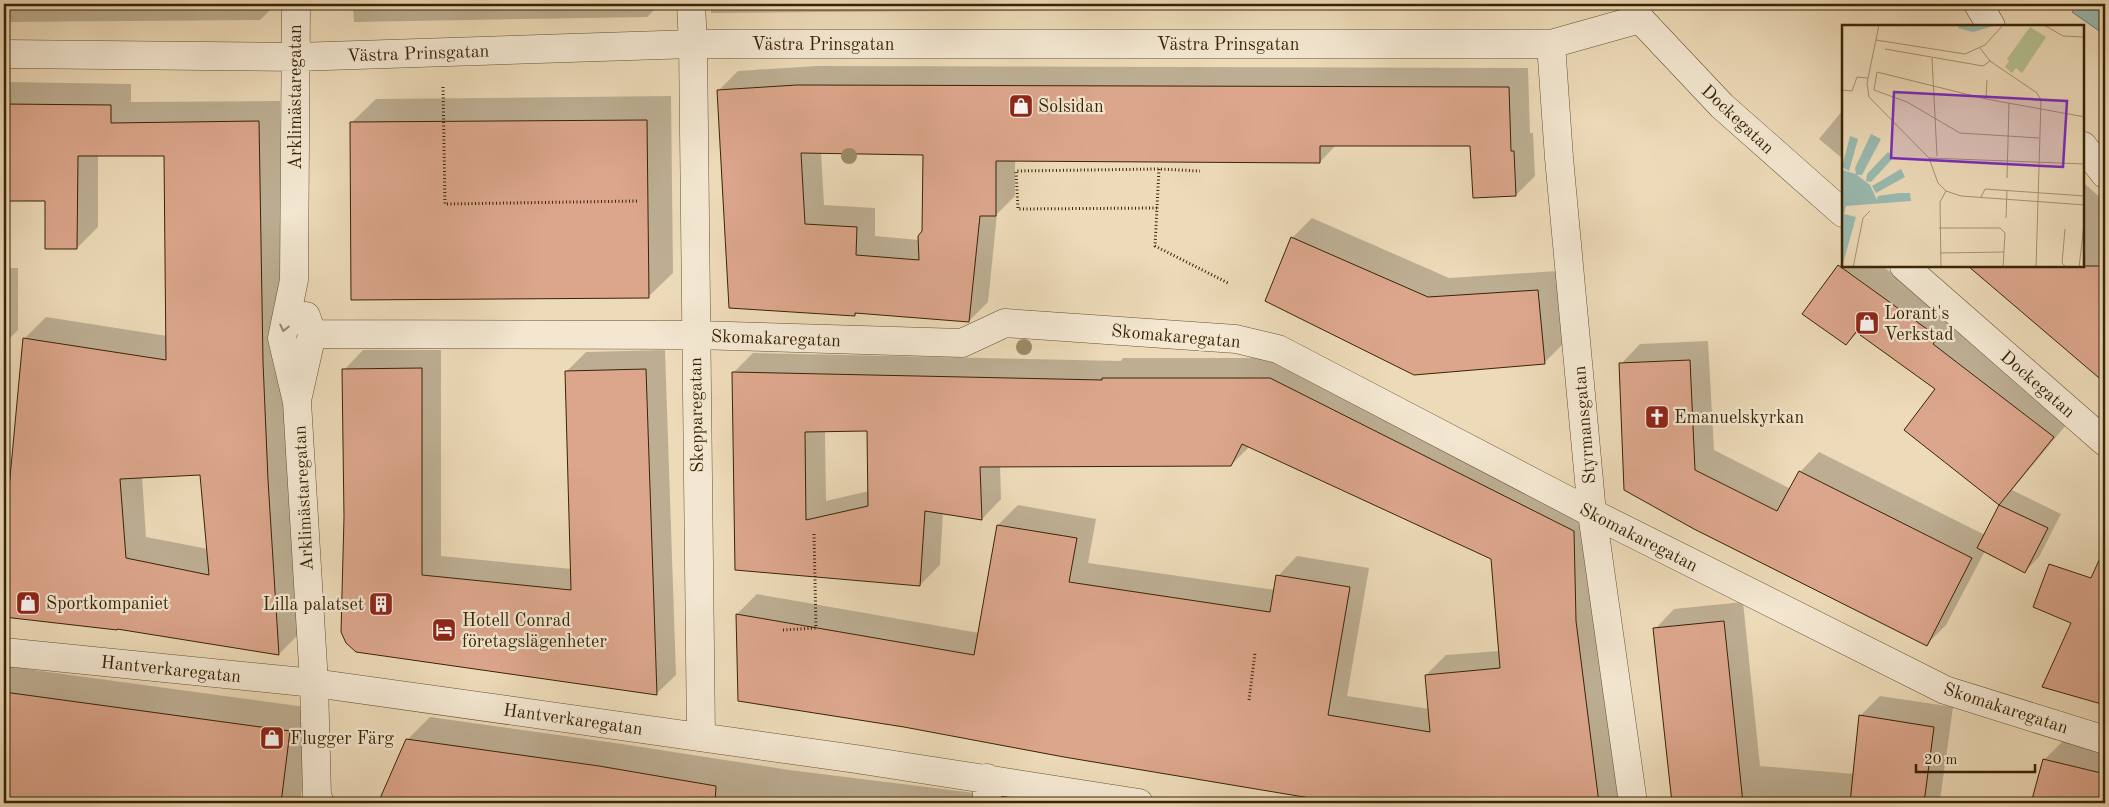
<svg xmlns="http://www.w3.org/2000/svg" width="2109" height="807" viewBox="0 0 2109 807" font-family="'Old Standard TT',serif">
	<style>
		.water { fill: #99bab1; stroke: #737e6c }
		.shadow { fill: #0003; fill-rule: evenodd }
		.building { fill: #dca68c; stroke: #392404; fill-rule: evenodd }
		.lines { fill: none; stroke-linecap: round; stroke-linejoin: round }
		.minor-casing { stroke: #665231; stroke-width: 29 }
		.path { stroke: #392404; stroke-width: 3; stroke-dasharray: 1 2.5; stroke-linecap: butt }
		.minor { stroke: #f3e7d1; stroke-width: 28 }
		.tree { fill: #9b8b68 }
		.oneway { stroke: #96866a }
		.labels { text-anchor: middle; stroke-width: 4.5; stroke-linejoin: round; paint-order: stroke }
		.street-label { font-size: 18px; fill: #392404; stroke: #f3e7d1 }
		.poi-label { font-size: 18px; fill: #392404; stroke: #f3e7d1; text-anchor: start }
		.inset-road { fill: none; stroke: #a59170; stroke-width: 1 }
		.view { fill: #7b2cbf; fill-opacity: 0.15; stroke: #7b2cbf; stroke-width: 2.5 }
		.inset-edge { fill: none; stroke: #392404; stroke-width: 2.5 }
	</style>
	<rect width="100%" height="100%" fill="#eddab8"/>
	<filter id="stains"><feTurbulence type="fractalNoise" baseFrequency=".004" numOctaves="4"/><feColorMatrix values="0 0 0 0 .2 0 0 0 0 .09 0 0 0 0 .02 0 0 0 .5 -.17"/></filter>
	<radialGradient id="worn" r=".72"><stop offset=".6" stop-color="#630" stop-opacity="0"/><stop offset="1" stop-color="#630" stop-opacity=".3"/></radialGradient>
	<path class="water" d="M2079,4H2105V35L2072,12Z"/>
	<path class="shadow" d="M4,4H276L260,20L4,22Z
		M353,4H660L647,17L354,22Z
		M711,4H1425L1309,8L711,13Z
		M817,66L1528,68L1530,133H1533L1535,176L1516,195L1472,144H1337L1320,162L1015,160V196L997,214L988,302L969,321L858,312L855,315L719,90L738,71ZM821,152L924,154V232L919,240L875,236V208L824,205Z
		M4,82L131,84V102L280,101L283,340L300,633L279,654L118,627L116,629L4,616V520L7,521L25,338L46,317L167,336L165,155H98V227L77,248L47,199H4ZM201,473L208,549L146,537L142,476Z
		M671,96L673,273L648,297L351,123L376,99Z
		M1843,110V159L1819,139Z
		M2083,182L2105,202V381L1970,266H2083Z
		M1312,218L1449,278L1557,271L1564,343L1544,363L1292,238Z
		M1843,261V266H1882L1955,318L1950,326L2071,419L2012,490L2061,514L2039,557L2025,571L1985,551L1946,625L1927,644L1694,528L1621,364L1640,344L1708,341L1714,450L1791,489L1800,472L1819,452L1985,535L2000,504L1906,430L1937,389L1858,332L1846,344L1804,314Z
		M4,268H18V330L4,344Z
		M363,350H441V556L572,569L567,371L586,352L665,350L676,675L656,694L357,651L345,517L344,370Z
		M753,353L1121,361L1123,358H1290L1593,511L1621,803H1348L1065,756L904,726L739,700L737,614L757,594L979,633L998,525L1018,505L1096,519L1088,563L1275,590L1278,576L1297,556L1369,568L1347,696L1429,709L1426,675L1446,655L1500,651L1492,558L1250,446L1231,465H1000L1001,499L982,519L943,512L940,565L920,585L737,569L733,373ZM868,430L869,491L826,501L825,431Z
		M1743,602L1760,766L1854,774L1860,716L1880,696L1953,707L1940,800L1961,803H1674L1655,629L1674,609Z
		M2081,620L2105,627V704L2044,686Z
		M4,666L313,708L300,803H4Z
		M430,717L622,744L789,770L983,794L982,803H379L407,740Z
		M2064,740L2105,750V803H2032L2045,759Z"/>
	<path class="building" d="M797,85L1509,87L1511,151H1514L1516,196L1473,198L1470,146H1320V163L996,161V216H980L969,322L855,313V316L729,308L717,90ZM801,153L923,155L922,231L918,236L919,260L856,255L857,227L805,224Z
		M4,104L111,105V123L259,121L263,362L268,480L279,655L117,629V630L4,617V542L23,338L166,360L164,156H78L77,249H45V201H4ZM200,475L209,575L126,558L120,479Z
		M647,120L649,298L351,300L350,122Z
		M1291,237L1428,297L1538,290L1545,364L1414,375L1265,301Z
		M1838,265L1938,337L1933,344L2054,437L1999,505L1904,430L1935,389L1856,332L1846,345L1802,314Z
		M1968,266H2105V383Z
		M1690,360L1695,470L1777,511L1799,471L1972,558L1927,646L1694,529L1624,490L1619,363Z
		M422,368V575L571,590L565,371L646,369L657,695L356,652L346,643L341,632L344,517L342,369Z
		M732,372L1102,380V378H1270L1574,531L1576,621L1599,803H1340L1064,757L904,727L738,701L736,614L974,655L997,525L1077,538L1069,582L1270,612L1276,575L1350,587L1328,715L1430,732L1425,675L1500,668L1491,559L1242,444L1231,466L980,467L982,520L925,511L920,586L735,570ZM867,431L868,506L806,520L805,432Z
		M1999,505L2048,528L2025,573L1977,548Z
		M2105,547V705L2042,687L2071,623L2033,607L2049,564L2091,578Z
		M1724,621L1743,803H1672L1653,628Z
		M4,692L290,731L281,803H4Z
		M1859,715L1934,727L1924,803H1850Z
		M406,739L599,766L716,786L715,803H378Z
		M2043,759L2105,774V803H2031Z"/>
	<g class="lines">
		<defs>
			<path id="minor" d="M296,4L294,280L282,338L297,402L314,683L317,796L320,803
				M691,4L693,44L701,737
				M1634,4L1640,19L1722,106L1843,213
				M1978,4L1991,26
				M1551,44L1559,158L1592,513L1633,803
				M4,54L296,57L693,44H1551L1640,19
				M2083,146L2105,174
				M1904,266L2105,442
				M312,334L695,335L962,343L1005,323L1236,339L1278,349L1592,513L1945,690L2105,740
				M298,396L312,334L306,316
				M4,652L314,683L856,759L1139,803
				M987,803V778"/>
		</defs>
		<use href="#minor" class="minor-casing"/>
		<path class="path" d="M443,87L445,204L637,201
			M1159,169L1155,246L1228,283
			M1157,208L1018,209L1016,171L1159,169L1200,171
			M783,630L816,628L814,534
			M1249,700L1255,653"/>
		<use href="#minor" class="minor"/>
	</g>
	<g class="tree">
		<circle cx="849" cy="156" r="8"/>
		<circle cx="1024" cy="347" r="8"/>
	</g>
	<defs><path id="oneway-chevron" d="M-2-3.5L2.5 0L-2 3.5" fill="none" stroke-width="1.6" stroke-linecap="round" stroke-linejoin="round" transform="scale(1.25)"/></defs>
	<use class="oneway" href="#oneway-chevron" transform="translate(284 328) rotate(102)"/>
	<defs>
		<symbol id="shop-square" viewBox="-11 -11 22 22"><rect x="-9" y="-9" width="18" height="18" rx="4" fill="#8f2418" stroke="#f3e7d1"/><path d="M-5-2.5h2.3a2.7 3.5 0 0 1 5.4 0H5L5.5 6h-11ZM-1.5-2.5h3a1.5 2.3 0 0 0-3 0Z" fill="#fff"/></symbol>
		<symbol id="church-square" viewBox="-11 -11 22 22"><rect x="-9" y="-9" width="18" height="18" rx="4" fill="#8f2418" stroke="#f3e7d1"/><path d="M-1.2-6h2.4v3.5h3.3v2.4h-3.3V6h-2.4V-.1h-3.3v-2.4h3.3Z" fill="#fff"/></symbol>
		<symbol id="building-square" viewBox="-11 -11 22 22"><rect x="-9" y="-9" width="18" height="18" rx="4" fill="#8f2418" stroke="#f3e7d1"/><path d="M-4-6H4V6H1V3H-1V6H-4ZM-2.5-4.3h1.7v1.8h-1.7ZM.8-4.3h1.7v1.8H.8ZM-2.5-1h1.7V.8h-1.7ZM.8-1h1.7V.8H.8Z" fill="#fff"/></symbol>
		<symbol id="hotel-square" viewBox="-11 -11 22 22"><rect x="-9" y="-9" width="18" height="18" rx="4" fill="#8f2418" stroke="#f3e7d1"/><path d="M-6-4.5h1.5V1H6V5H4.5V3h-9V5H-6ZM-4 0a1.8 1.8 0 1 1 3.6 0ZM.5 0V-2.5h3Q6-2.5 6 0Z" fill="#fff"/></symbol>
	</defs>
	<g fill-rule="evenodd">
		<use href="#shop-square" x="1007" y="92" width="28" height="28"/>
		<use href="#shop-square" x="1853" y="309" width="28" height="28"/>
		<use href="#church-square" x="1643" y="403" width="28" height="28"/>
		<use href="#shop-square" x="14" y="589" width="28" height="28"/>
		<use href="#building-square" x="367" y="590" width="28" height="28"/>
		<use href="#hotel-square" x="430" y="616" width="28" height="28"/>
		<use href="#shop-square" x="258" y="724" width="28" height="28"/>
	</g>
	<g class="labels">
		<g class="street-label">
			<text x="823" y="50">Västra Prinsgatan</text>
			<text x="1228" y="50">Västra Prinsgatan</text>
			<text transform="translate(418 53) rotate(-2)" y="6">Västra Prinsgatan</text>
			<text transform="translate(295 97) rotate(-90)" y="6">Arklimästaregatan</text>
			<text transform="translate(1738 119) rotate(43)" y="6">Dockegatan</text>
			<text transform="translate(1176 336) rotate(5)" y="6">Skomakaregatan</text>
			<text transform="translate(776 338) rotate(2)" y="6">Skomakaregatan</text>
			<text transform="translate(2038 384) rotate(41)" y="6">Dockegatan</text>
			<text transform="translate(696 415) rotate(-91)" y="6">Skepparegatan</text>
			<text transform="translate(1584 425) rotate(-95)" y="6">Styrmansgatan</text>
			<text transform="translate(303 498) rotate(-93)" y="6">Arklimästaregatan</text>
			<text transform="translate(1639 537) rotate(27)" y="6">Skomakaregatan</text>
			<text transform="translate(171 669) rotate(6)" y="6">Hantverkaregatan</text>
			<text transform="translate(2006 708) rotate(18)" y="6">Skomakaregatan</text>
			<text transform="translate(573 719) rotate(8)" y="6">Hantverkaregatan</text>
		</g>
		<g class="poi-label">
			<text x="1038" y="112">Solsidan</text>
			<text x="1884" y="319">Lorant's<tspan x="1884" dy="21">Verkstad</tspan></text>
			<text x="1674" y="423">Emanuelskyrkan</text>
			<text x="46" y="609">Sportkompaniet</text>
			<text x="364" y="610" text-anchor="end">Lilla palatset</text>
			<text x="462" y="626">Hotell Conrad<tspan x="462" dy="21">företagslägenheter</tspan></text>
			<text x="290" y="744">Flugger Färg</text>
		</g>
	</g>
	<g transform="translate(1842 25)">
		<rect width="242" height="242" fill="#eddab8"/>
		<path d="M188,2L204,12L180,48L174,43L170,48L163,42L167,36L165,34Z" fill="#b5c091"/>
		<path d="M117,0H155L131,7L116,3ZM29,109L39,114L20,150H15L28,160L35,175L36,171L57,168H68L69,176L4,181L2,189L14,192L0,242V145L14,149L13,143ZM8,111L16,114L7,146L0,142ZM46,127L52,132L29,157L24,156L25,149ZM59,144L63,152L34,168L30,161Z" fill="#99bab1"/>
		<path class="inset-road" d="M37,0L25,58L27,72L87,133L96,158L104,166L119,171L243,180M202,0L221,11L242,12V0M34,15L123,29L143,20L161,0M138,23L148,36L195,68L199,75L194,243M43,24L141,41L148,36M90,33L95,131M0,65L10,66L15,52L26,53M144,74L145,55M197,113L118,108L65,77L32,65L35,47L144,74L243,92M87,133L243,139M165,153L167,78M139,172L143,164L243,171M164,193L165,166M97,203H158L163,208L161,243M223,204L220,238L225,243M98,228L162,227M11,243L21,193L28,186M99,243L98,177L104,166M237,243L243,190"/>
		<path class="view" d="M52,67L225,76L221,142L49,133Z"/>
		<rect width="242" height="242" class="inset-edge"/>
	</g>
	<rect width="2109" height="807" fill="none" stroke="#eddab8" stroke-width="20"/>
	<rect x="5" y="5" width="2099" height="797" fill="none" stroke="#392404" stroke-width="2.5"/>
	<rect x="10" y="10" width="2089" height="787" fill="none" stroke="#392404"/>
	<path d="M1916 764v8h119v-8" fill="none" stroke="#392404" stroke-width="2.5"/>
	<text x="1924" y="764" font-size="15" fill="#392404" stroke="#f3e7d1" stroke-width="4" paint-order="stroke">20 m</text>
	<rect width="100%" height="100%" filter="url(#stains)"/>
	<rect width="100%" height="100%" fill="url(#worn)"/>
</svg>
